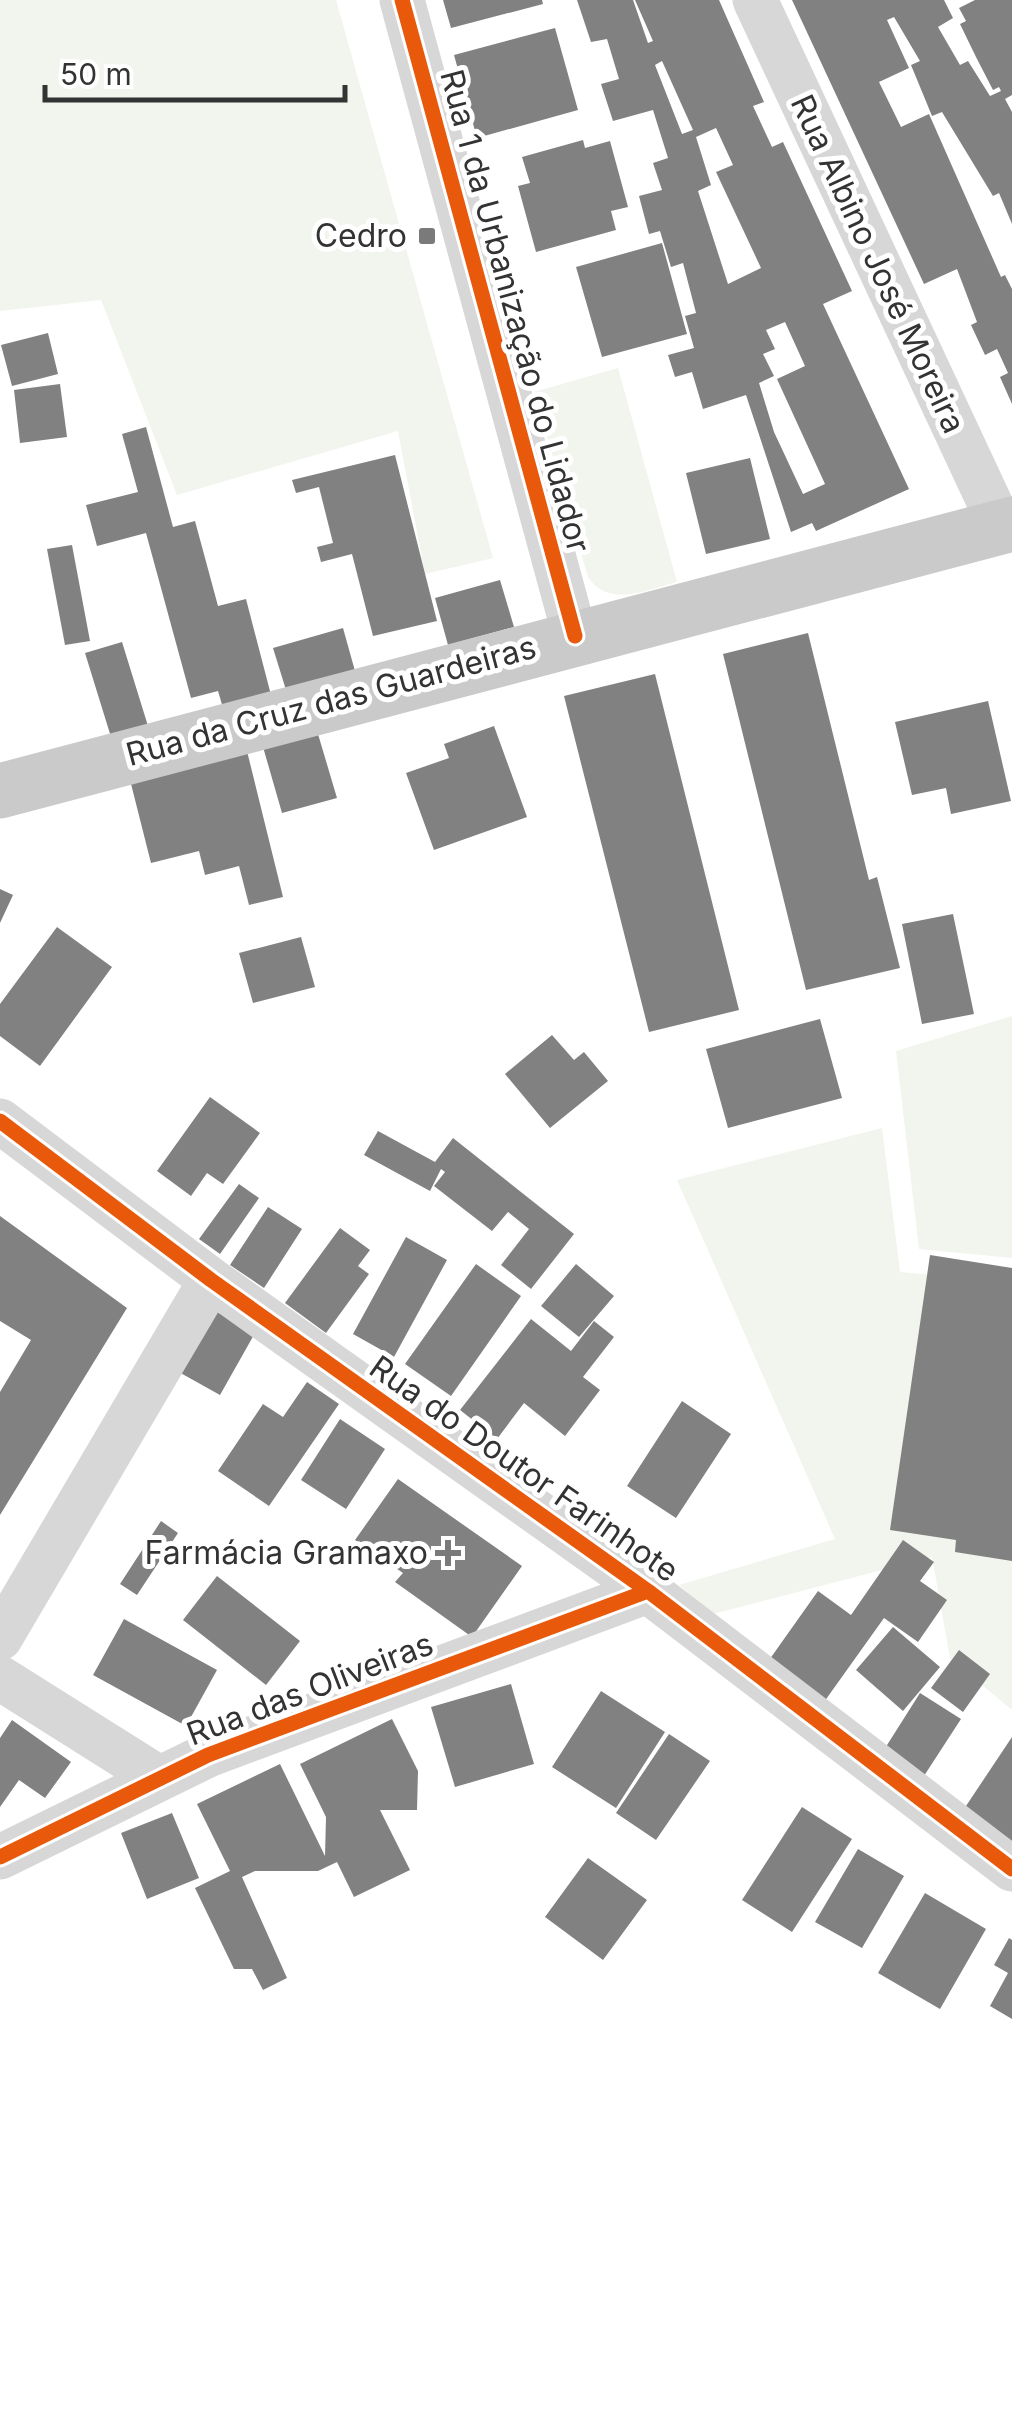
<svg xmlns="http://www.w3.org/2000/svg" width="1012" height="2416" viewBox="0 0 1012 2416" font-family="Inter,sans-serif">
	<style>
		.green { fill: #f1f5ed }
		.building { fill: #818181; fill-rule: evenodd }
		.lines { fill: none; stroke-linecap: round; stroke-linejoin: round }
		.minor { stroke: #d7d7d7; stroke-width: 45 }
		.major { stroke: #cacaca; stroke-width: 55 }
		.cycleway-casing { stroke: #fff; stroke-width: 21 }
		.cycleway { stroke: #e8590c; stroke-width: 15 }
		.poi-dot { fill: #7a7a7a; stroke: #fff; stroke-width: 4 }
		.labels { text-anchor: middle; stroke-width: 10; stroke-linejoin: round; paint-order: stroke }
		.poi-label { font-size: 32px; fill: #333; stroke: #fff; text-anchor: end }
		.street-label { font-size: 32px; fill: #333; stroke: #fff }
	</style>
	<rect width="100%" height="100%" fill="#fff"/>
	<path class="green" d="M0,0H336L493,558L425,574L398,431L177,495L101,300L0,311Z
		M618,368L677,582C648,589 609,609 588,577L534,392Z
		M1012,1016V1258L919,1249L896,1051Z
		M882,1128L900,1272L1012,1282V1710L950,1658L932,1557L713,1614L679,1585L835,1539L677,1180Z"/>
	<path class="building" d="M443,0H542L543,4L451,28Z
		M577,0H633L648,43L653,41L635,0H719L764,102L753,106L772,147L783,142L852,291L823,304L909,489L816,531L812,523L791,532L746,395L703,409L692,372L675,377L668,355L694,348L685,316L696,313L683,263L671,267L660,231L649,234L639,196L662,190L653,163L668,158L653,110L613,121L601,84L619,79L607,39L591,42ZM662,61L693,130L682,134L655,65ZM716,128L733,165L716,172L761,268L728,284L698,191L711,185L696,137ZM785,322L805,366L777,379L825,484L803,494L774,432L759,383L774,376L763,354L775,349L766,330Z
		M792,0H944L953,18L938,27L960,65L968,61L990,96L1001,91L999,87L993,90L976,57L960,24L966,21L959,8L975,0H1012V95L1005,99L1012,112V224L999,193L993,196L942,112L932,116L911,65L920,61L894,17L887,20L909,68L879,82L901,127L929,114L1001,277L1005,275L1012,289V404L1000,377L1008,373L997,349L985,355L971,325L977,322L957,269L924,284Z
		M555,28L578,110L477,138L454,55Z
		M583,140L585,148L610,141L628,207L611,211L616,230L536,252L518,186L530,183L522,157Z
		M662,243L687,334L602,357L576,267Z
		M48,333L58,374L12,386L1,345Z
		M60,384L67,437L20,443L14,390Z
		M146,427L173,527L195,521L218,606L246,599L271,695L223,708L218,691L191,698L146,533L97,546L86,505L138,492L122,434Z
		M395,455L437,621L373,636L352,554L321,562L317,547L333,543L319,487L296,493L292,480Z
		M750,458L770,539L706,554L686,473Z
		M72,545L90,641L65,645L47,549Z
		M500,580L514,627L448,645L435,598Z
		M343,628L355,671L286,690L273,648Z
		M808,633L869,880L877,877L900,968L806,990L723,654Z
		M122,642L148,726L111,737L85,653Z
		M655,674L739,1010L649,1032L564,696Z
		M988,701L1011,801L951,814L946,788L912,795L895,722Z
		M315,724L337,798L282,813L261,740Z
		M494,726L527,817L434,850L406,773L449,758L444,744Z
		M246,747L283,897L249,905L239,866L205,875L199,851L151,863L129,776Z
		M0,889L13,895L0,923Z
		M953,914L974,1014L922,1024L902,924Z
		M57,927L112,967L40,1066L0,1036V1004Z
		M301,937L315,987L253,1003L239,953Z
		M820,1019L842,1098L728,1128L706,1049Z
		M552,1035L574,1060L584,1052L608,1081L550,1128L505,1074Z
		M210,1097L260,1133L223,1184L207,1173L191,1196L157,1171Z
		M378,1131L435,1162L453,1138L574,1234L531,1289L501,1265L529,1229L508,1212L492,1231L434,1186L445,1172L441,1169L430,1191L364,1155Z
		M239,1184L259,1198L220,1254L199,1239Z
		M268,1207L302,1229L264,1288L230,1265Z
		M0,1216L127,1308L0,1515V1392L31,1340L0,1321Z
		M340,1228L370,1250L358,1266L369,1274L326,1333L285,1303Z
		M406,1237L447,1260L394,1357L353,1334Z
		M930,1255L1012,1268V1561L955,1552L956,1540L890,1530Z
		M476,1264L521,1296L451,1396L405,1364Z
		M576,1264L614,1296L579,1337L541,1306Z
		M203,1304L255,1333L220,1395L168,1366Z
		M531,1319L571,1351L594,1321L614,1337L583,1377L600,1390L565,1436L524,1403L497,1439L460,1410Z
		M307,1382L339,1404L269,1506L218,1471L263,1404L283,1417Z
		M682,1401L731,1434L676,1518L627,1486Z
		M340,1419L385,1449L346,1509L301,1480Z
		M398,1479L522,1566L472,1637L395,1582L403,1573L355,1540Z
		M161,1521L178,1533L137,1595L120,1584Z
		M903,1540L934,1562L920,1581L947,1600L918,1642L884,1618L824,1702L767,1663L818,1591L851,1615Z
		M217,1576L300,1641L266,1685L183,1620Z
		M124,1619L217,1670L186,1726L93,1675Z
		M893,1627L940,1667L903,1711L856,1670Z
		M959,1650L990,1674L963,1712L931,1688Z
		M511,1684L534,1764L455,1787L431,1707Z
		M601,1691L665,1732L616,1808L552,1767Z
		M920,1693L961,1719L922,1779L882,1753Z
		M392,1719L418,1771L417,1810H380L410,1870L354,1897L337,1862L318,1871H255L242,1877L287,1978L263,1990L252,1969H234L195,1888L230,1871L197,1804L280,1764L325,1856L326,1817L300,1764Z
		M12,1720L71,1762L45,1798L19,1780L0,1807V1738Z
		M669,1734L710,1761L656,1840L616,1813Z
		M1012,1737V1842L964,1809Z
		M802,1807L852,1839L792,1932L742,1900Z
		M172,1813L199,1878L147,1899L121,1833Z
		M858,1849L904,1876L862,1948L815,1922Z
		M588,1858L647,1900L603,1960L545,1917Z
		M925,1893L986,1929L940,2009L878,1973Z
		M1009,1938L1012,1940V2019L990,2006L1008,1973L994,1965Z"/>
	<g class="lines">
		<path class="minor" d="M402,0L575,636
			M755,0L1001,527
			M0,1121L211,1280L648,1591L1012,1869
			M0,1638L211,1280
			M0,1678L159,1778
			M0,1857L208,1755L648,1591"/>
		<path class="major" d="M0,791L1012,524"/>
		<defs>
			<path id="cycleway" d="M402,0L575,636
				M0,1121L211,1280L648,1591L1012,1869
				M0,1857L208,1755L648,1591"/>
		</defs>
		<use href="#cycleway" class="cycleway-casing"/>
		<use href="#cycleway" class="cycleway"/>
	</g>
	<g class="poi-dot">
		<rect x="417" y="226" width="20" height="20" rx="5"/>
		<path d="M443 1538h10v10h10v10h-10v10h-10v-10h-10v-10h10z"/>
	</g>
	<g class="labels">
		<g class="poi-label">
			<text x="407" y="247">Cedro</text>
			<text x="428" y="1564">Farmácia Gramaxo</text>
		</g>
		<g class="street-label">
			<text transform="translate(878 264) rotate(65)" y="11">Rua Albino José Moreira</text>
			<text transform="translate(515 311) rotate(75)" y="11">Rua 1 da Urbanização do Lidador</text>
			<text transform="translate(331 701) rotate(-15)" y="11">Rua da Cruz das Guardeiras</text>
			<text transform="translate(524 1469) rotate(35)" y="11">Rua do Doutor Farinhote</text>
			<text transform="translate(310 1689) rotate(-21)" y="11">Rua das Oliveiras</text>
		</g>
	</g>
	<path d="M45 85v15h300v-15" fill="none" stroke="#333333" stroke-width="5"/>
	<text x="60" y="85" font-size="30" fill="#333333" stroke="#ffffff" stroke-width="8" paint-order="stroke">50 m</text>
</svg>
